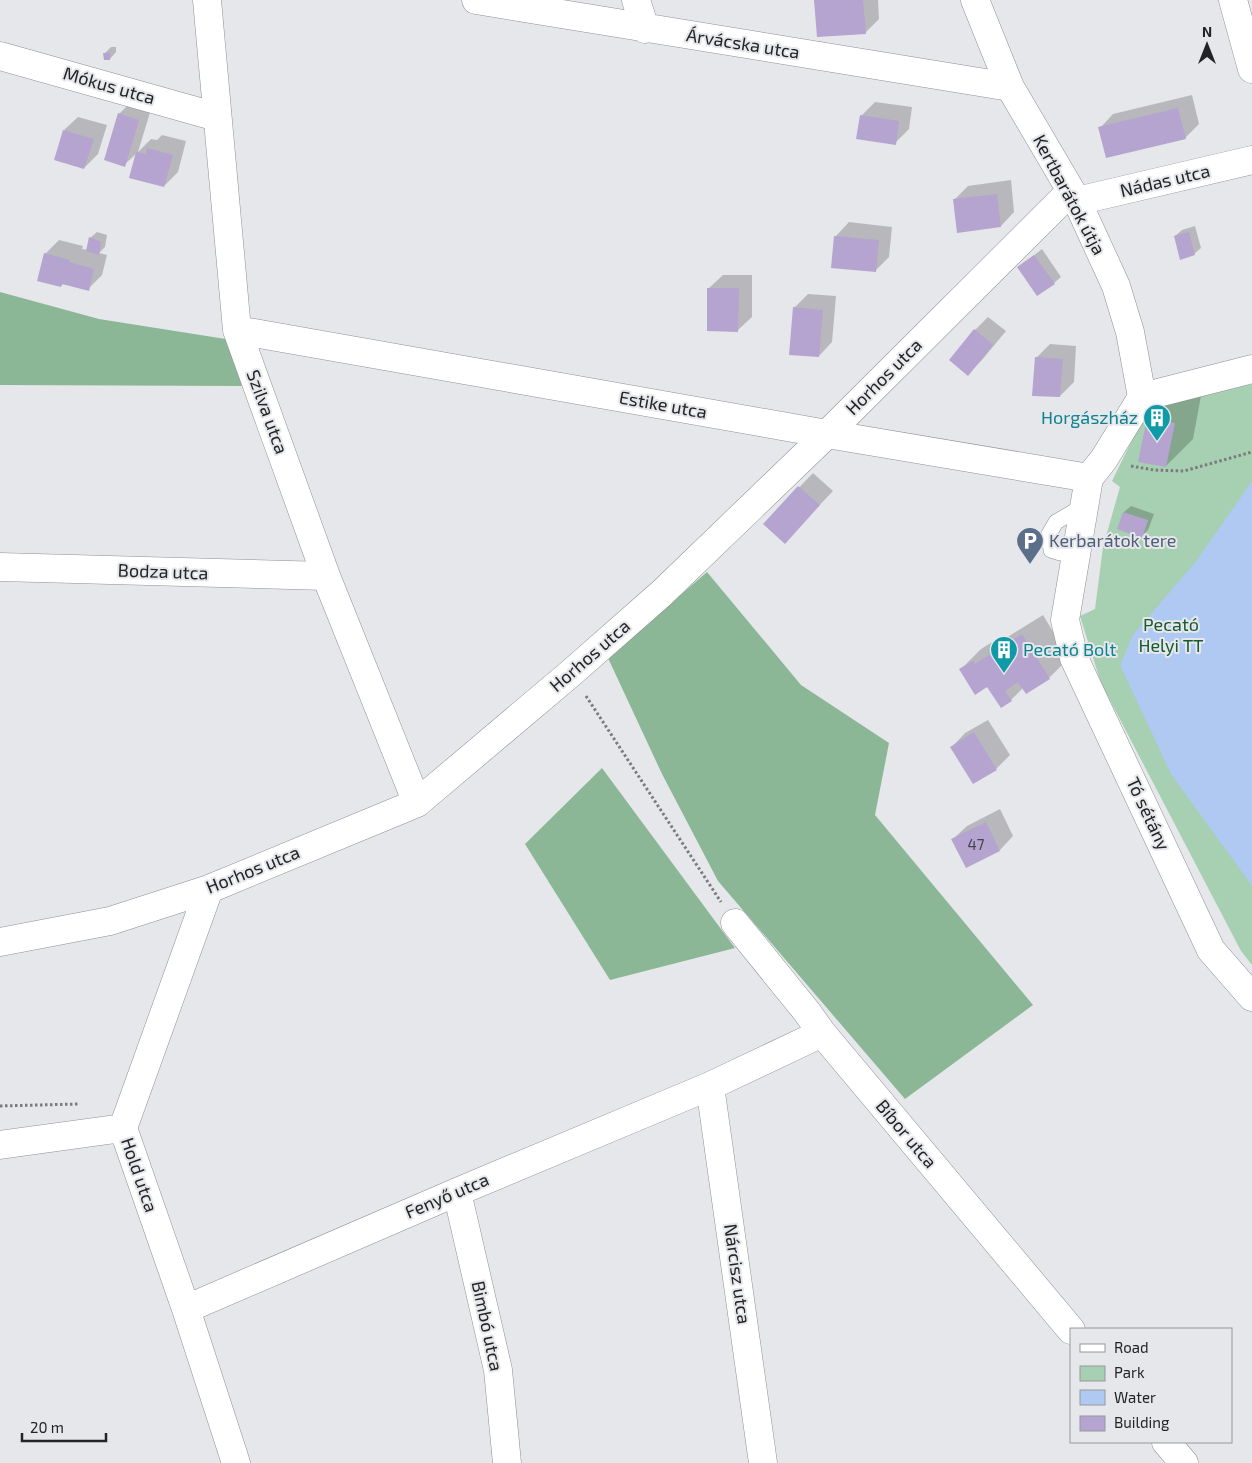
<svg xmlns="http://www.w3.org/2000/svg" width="1252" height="1463" viewBox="0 0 1252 1463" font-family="'Exo 2',sans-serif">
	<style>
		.green { fill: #a6d0b1 }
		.forest { fill: #8bb796 }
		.water { fill: #afc9f3 }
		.shadow { fill: #0003 }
		.building { fill: #b5a3d0 }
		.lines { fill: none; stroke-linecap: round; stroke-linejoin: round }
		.lane-casing { stroke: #8f9094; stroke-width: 16 }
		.street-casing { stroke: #8f9094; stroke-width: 29 }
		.path { stroke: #7a7b7e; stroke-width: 3; stroke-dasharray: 2.5 2.5; stroke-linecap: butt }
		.lane { stroke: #fff; stroke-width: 15 }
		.street { stroke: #fff; stroke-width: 28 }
		.labels { text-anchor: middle; stroke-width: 4; stroke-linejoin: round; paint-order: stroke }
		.number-label { font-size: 15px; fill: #47434f }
		.street-label { font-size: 18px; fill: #222324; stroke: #e6e7eb }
		.culture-label { font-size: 18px; fill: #0d838f; stroke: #e6e7eb; text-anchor: end }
		.service-label { font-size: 18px; fill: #4e5e75; stroke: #e6e7eb; text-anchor: start }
		.park-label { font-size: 18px; fill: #155a31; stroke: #e6e7eb }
	</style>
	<rect width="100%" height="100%" fill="#e6e7eb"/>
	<path class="green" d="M1252,384V965L1241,951L1101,683L1080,616L1095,609L1103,547L1120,487L1112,481L1139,426L1150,408Z"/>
	<path class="forest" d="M0,292L99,319L232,340L242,386L0,385Z
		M707,572L801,685L889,743L875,815L1033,1005L905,1099L718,881L662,774L608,658Z
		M602,768L735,948L610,980L525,844Z"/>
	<path class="water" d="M1252,481V886L1171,774L1120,665L1133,635L1197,560Z"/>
	<path class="shadow" d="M816,0H878L879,19L865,33Z
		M111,47H116V52L110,59L105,53Z
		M1192,95L1199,124L1185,138L1100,128L1113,114Z
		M133,100L152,106L138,152L151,139L157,140L162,135L186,141L178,172L164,186L137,153L124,165L119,114Z
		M875,102L912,107L909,129L895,143L861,116Z
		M78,117L107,125L98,154L84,168L64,130Z
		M1011,180L1014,212L1001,226L954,200L968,186Z
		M849,222L892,227L889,257L875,271L836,236Z
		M1195,226L1201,248L1194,254L1175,236L1182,230Z
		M97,232L107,235L105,247L99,253L107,255L102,275L88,289L64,283L61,286L45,254L59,240L83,246L82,249L88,250L90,238Z
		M1042,249L1061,277L1054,283L1019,267Z
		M723,275H752V317L738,330L709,288Z
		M808,294L836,296L832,342L819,356L794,308Z
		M988,317L1006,331L982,360L968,374L975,330Z
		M1050,344L1076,346L1074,382L1060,396L1036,358Z
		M1175,391L1201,396L1193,439L1166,466L1148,418Z
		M813,473L833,491L798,528L764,524Z
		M1131,506L1154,514L1148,530L1142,536L1118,528L1124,512Z
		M1043,615L1069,658L1049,678L1023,688L1011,700L961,669L981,649L994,641L996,644Z
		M988,720L1010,755L996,769L952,747L965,733Z
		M1000,809L1013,836L1000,850L953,839L967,826Z"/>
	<path class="building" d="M814,0H863L866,34L817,37Z
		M103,53H110V60H104Z
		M1178,108L1186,139L1106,158L1098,127Z
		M118,113L139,120L125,167L104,160Z
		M860,115L899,121L896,145L856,139Z
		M63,130L94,139L84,169L54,160Z
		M147,148L173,155L164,187L129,178L136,152L146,154Z
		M997,194L1001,227L957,233L953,199Z
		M1189,232L1195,255L1180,260L1174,236Z
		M834,236L879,240L876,272L831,268Z
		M89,237L101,242L99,255L86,251Z
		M44,253L70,260L69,262L94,269L89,291L62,284L61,287L37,281Z
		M1034,255L1055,284L1037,296L1017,267Z
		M707,288H739L738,332L707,331Z
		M793,307L823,310L819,357L789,355Z
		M974,329L993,345L968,376L949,360Z
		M1035,357L1063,359L1060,397L1032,396Z
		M1147,418L1175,423L1166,467L1138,462Z
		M798,486L820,505L785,544L763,524Z
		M1123,512L1148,520L1142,538L1117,529Z
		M1022,634L1050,679L1026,694L1018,682L1005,691L1012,701L1001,708L987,687L975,695L959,669L973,661L975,664Z
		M974,732L997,770L973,784L950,747Z
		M986,822L1000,851L966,868L951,839Z"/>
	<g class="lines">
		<defs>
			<path id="lane" d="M1077,543C1068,556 1066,555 1051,550L1049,534L1056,522L1085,505"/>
			<path id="street" d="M207,0L237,330L326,576L417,803
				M476,0L1010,87
				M636,0L645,29
				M975,0L1010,87L1077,201L1116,286L1130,332L1142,397
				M1233,0L1252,69
				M0,56L217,117
				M1077,201L1252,160
				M237,330L827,434L1089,478
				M1142,397L1104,459L1089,478L1065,620L1074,658L1211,950L1252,997
				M1142,397L1252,369
				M0,567L326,576
				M209,889L123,1128L186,1309L236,1463
				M735,923L807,1012L822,1033
				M0,942L110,921L209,889L417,803L571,673L662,593L827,434L1071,191
				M710,1086L763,1463
				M0,1145L123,1128
				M457,1192L498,1370L507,1463
				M186,1309L457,1192L710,1086L822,1033L1071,1330
				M1166,1442L1184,1463"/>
		</defs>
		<use href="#lane" class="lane-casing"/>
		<use href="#street" class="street-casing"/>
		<path class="path" d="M1131,466L1154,470L1184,471L1252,452
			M586,696L721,902
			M0,1106L79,1104"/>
		<use href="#lane" class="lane"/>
		<use href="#street" class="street"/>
	</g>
	<defs>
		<symbol id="building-pin" viewBox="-11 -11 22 30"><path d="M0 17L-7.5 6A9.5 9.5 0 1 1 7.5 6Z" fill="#0f9aa8" stroke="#e6e7eb"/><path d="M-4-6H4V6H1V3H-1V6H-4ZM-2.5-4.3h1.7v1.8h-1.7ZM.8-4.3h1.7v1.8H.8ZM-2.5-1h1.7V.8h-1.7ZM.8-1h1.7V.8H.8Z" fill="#fff"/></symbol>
		<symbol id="parking-pin" viewBox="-11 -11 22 30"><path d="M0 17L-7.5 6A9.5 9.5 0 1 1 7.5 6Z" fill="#5c6f8a" stroke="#e6e7eb"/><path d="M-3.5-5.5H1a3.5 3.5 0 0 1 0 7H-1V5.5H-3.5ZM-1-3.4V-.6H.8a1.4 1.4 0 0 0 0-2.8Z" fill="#fff"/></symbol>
	</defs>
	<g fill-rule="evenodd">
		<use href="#building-pin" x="1141" y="402" width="32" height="43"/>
		<use href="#parking-pin" x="1014" y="525" width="32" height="43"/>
		<use href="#building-pin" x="988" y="634" width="32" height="43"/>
	</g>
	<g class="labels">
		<g class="number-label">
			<text x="976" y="850">47</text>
		</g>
		<g class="street-label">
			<text transform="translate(743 44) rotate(9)" y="6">Árvácska utca</text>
			<text transform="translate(109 86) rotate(16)" y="6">Mókus utca</text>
			<text transform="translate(1165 181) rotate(-13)" y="6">Nádas utca</text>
			<text transform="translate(1069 195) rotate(62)" y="6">Kertbarátok útja</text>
			<text transform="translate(884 377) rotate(-45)" y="6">Horhos utca</text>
			<text transform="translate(663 405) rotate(10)" y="6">Estike utca</text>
			<text transform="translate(267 412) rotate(70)" y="6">Szilva utca</text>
			<text transform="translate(163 572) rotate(2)" y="6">Bodza utca</text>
			<text transform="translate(590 656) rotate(-41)" y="6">Horhos utca</text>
			<text transform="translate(1148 814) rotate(65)" y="6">Tó sétány</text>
			<text transform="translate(253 870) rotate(-22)" y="6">Horhos utca</text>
			<text transform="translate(906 1134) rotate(50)" y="6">Bíbor utca</text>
			<text transform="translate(139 1175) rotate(71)" y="6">Hold utca</text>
			<text transform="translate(447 1196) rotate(-23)" y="6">Fenyő utca</text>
			<text transform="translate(737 1274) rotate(82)" y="6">Nárcisz utca</text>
			<text transform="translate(487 1326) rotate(78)" y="6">Bimbó utca</text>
		</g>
		<g class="culture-label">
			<text x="1138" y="424">Horgászház</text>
			<text x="1023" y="656" text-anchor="start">Pecató Bolt</text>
		</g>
		<g class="service-label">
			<text x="1049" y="547">Kerbarátok tere</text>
		</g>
		<g class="park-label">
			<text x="1171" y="631">Pecató<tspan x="1171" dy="21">Helyi TT</tspan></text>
		</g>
	</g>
	<rect x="1070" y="1328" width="162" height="115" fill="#e6e7eb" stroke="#98999b"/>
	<rect x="1080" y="1344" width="25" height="8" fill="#ffffff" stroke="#98999b"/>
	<text x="1114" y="1353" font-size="15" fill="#222324">Road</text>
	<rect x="1080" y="1366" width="25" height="15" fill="#a6d0b1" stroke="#98999b"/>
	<text x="1114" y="1378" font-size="15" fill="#222324">Park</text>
	<rect x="1080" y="1390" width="25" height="15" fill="#afc9f3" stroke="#98999b"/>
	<text x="1114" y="1403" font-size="15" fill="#222324">Water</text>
	<rect x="1080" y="1416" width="25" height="15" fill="#b5a3d0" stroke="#98999b"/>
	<text x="1114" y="1428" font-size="15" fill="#222324">Building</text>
	<g transform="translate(1207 45)" stroke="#e6e7eb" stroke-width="4" paint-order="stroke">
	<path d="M0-4L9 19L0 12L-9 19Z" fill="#222324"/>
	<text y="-8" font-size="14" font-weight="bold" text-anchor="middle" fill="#222324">N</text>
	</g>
	<path d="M22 1433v8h84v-8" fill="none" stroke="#222324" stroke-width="2.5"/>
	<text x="30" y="1433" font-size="15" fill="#222324" stroke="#e6e7eb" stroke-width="4" paint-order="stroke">20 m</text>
</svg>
